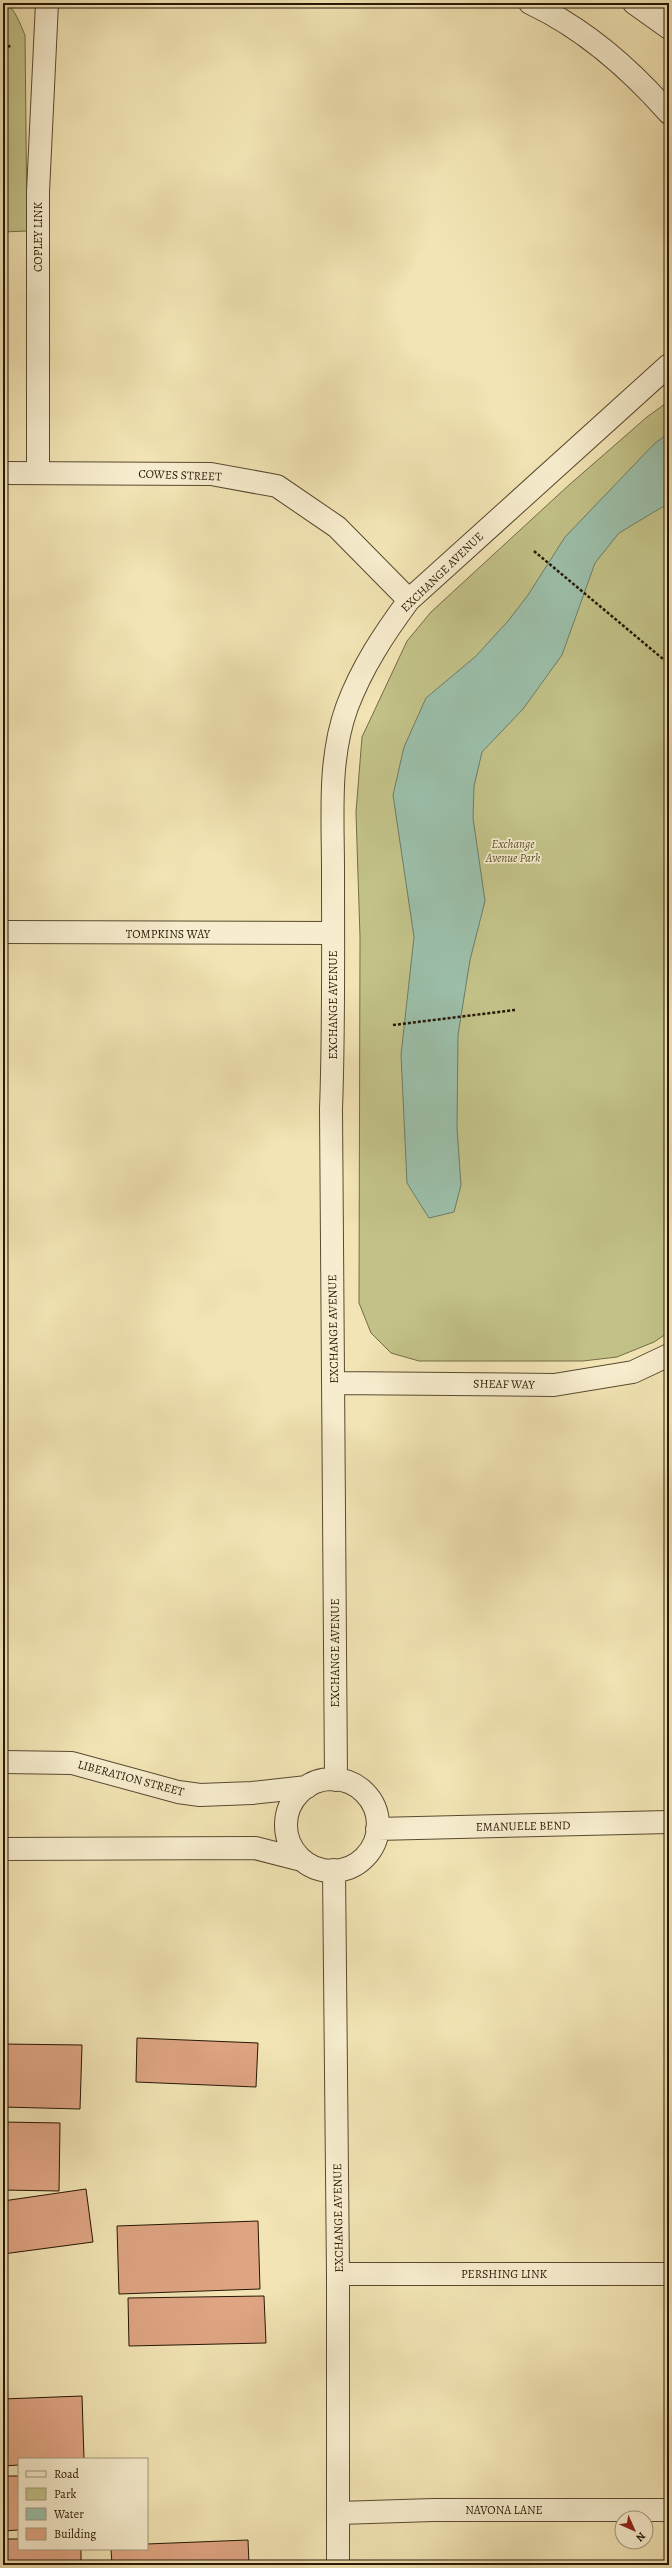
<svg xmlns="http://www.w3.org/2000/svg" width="672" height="2568" viewBox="0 0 672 2568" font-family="Alegreya,serif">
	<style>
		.green { fill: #c2c288; stroke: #746c46 }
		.water { fill: #9cbfaa; stroke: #6d7c68 }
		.building { fill: #dfa583; stroke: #271704 }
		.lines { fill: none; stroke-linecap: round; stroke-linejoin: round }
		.lane-casing { stroke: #5a4a30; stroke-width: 21 }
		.street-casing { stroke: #5a4a30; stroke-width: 24 }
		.path { stroke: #271704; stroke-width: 2.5; stroke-dasharray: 3 2; stroke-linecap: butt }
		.lane { stroke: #f7edce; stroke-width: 19 }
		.street { stroke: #f7edce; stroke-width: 22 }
		.labels { text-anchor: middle; stroke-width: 3.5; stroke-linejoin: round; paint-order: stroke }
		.street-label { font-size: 12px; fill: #271704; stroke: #f7edce }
		.park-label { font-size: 12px; font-style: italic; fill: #5d5332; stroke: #f7edce }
	</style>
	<rect width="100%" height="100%" fill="#f2e4b4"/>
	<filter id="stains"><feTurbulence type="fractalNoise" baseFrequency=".005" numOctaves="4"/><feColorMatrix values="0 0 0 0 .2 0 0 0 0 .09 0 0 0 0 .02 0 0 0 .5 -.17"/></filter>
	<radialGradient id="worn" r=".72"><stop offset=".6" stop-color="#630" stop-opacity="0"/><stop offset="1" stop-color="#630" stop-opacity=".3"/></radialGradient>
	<path class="green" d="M3,3C14,4 21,27 25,35L27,231L3,232Z
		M669,401V1332L654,1342L617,1357L583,1361H419L391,1353L371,1333L359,1303L360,937L356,812L362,737L407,641L431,612L569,485L647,417Z"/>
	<path class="water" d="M669,433V503L619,533L595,563L562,655L523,709L482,752L474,786L473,818L485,901L470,960L458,1035L457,1128L461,1185L454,1212L429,1218L407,1183L401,1055L414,937L393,795L404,747L426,698L476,656L508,621L528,595L565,537L655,443Z"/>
	<path class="building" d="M137,2038L258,2043L256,2087L136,2082Z
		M3,2044L82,2045L80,2109L3,2107Z
		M3,2122L60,2123L59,2191L3,2190Z
		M86,2189L93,2242L3,2254V2201Z
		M258,2221L260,2289L119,2294L117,2226Z
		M264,2296L266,2343L129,2346L128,2298Z
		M82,2396L84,2459H19V2465L3,2466V2399Z
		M3,2476H19V2530L3,2531Z
		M3,2539H19V2549H81V2565H3Z
		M248,2540L249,2565H112L111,2549H147V2544Z"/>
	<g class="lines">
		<defs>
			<path id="lane" d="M658,18L669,7"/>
			<path id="street" d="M530,3C585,29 629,68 669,113
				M634,3L669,28
				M38,472V192L47,3
				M3,473L211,474L277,486L337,527L409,600
				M3,932L333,933
				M334,1383L554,1385L633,1372L669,1355
				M3,1762L72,1763L178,1792L200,1795L252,1793L307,1787
				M286 1825a46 46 0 1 1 92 0a46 46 0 1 1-92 0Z
				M336,1780L331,1109C334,1029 333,949 333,869C333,816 328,759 347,707C362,667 384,634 409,600L669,365
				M377,1829L669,1822
				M3,1849L255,1848L302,1860
				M334,1870L338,2274V2565
				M338,2274H669
				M339,2513L433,2510H669"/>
		</defs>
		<use href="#lane" class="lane-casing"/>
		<use href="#street" class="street-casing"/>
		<path class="path" d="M3,49L12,45
			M534,551L669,664
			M393,1025L515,1010"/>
		<use href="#lane" class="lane"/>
		<use href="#street" class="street"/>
	</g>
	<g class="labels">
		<g class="street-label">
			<text transform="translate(38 237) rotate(-90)" y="4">COPLEY LINK</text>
			<text transform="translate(180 475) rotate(2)" y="4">COWES STREET</text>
			<text transform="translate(442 572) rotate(-44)" y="4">EXCHANGE AVENUE</text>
			<text x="168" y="938">TOMPKINS WAY</text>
			<text transform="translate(333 1005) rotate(-90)" y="4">EXCHANGE AVENUE</text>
			<text transform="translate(333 1329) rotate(-91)" y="4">EXCHANGE AVENUE</text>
			<text transform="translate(504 1384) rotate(1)" y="4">SHEAF WAY</text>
			<text transform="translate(335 1653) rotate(-90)" y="4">EXCHANGE AVENUE</text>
			<text transform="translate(131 1778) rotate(15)" y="4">LIBERATION STREET</text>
			<text transform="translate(523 1826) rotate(-1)" y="4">EMANUELE BEND</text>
			<text transform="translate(338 2218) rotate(-91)" y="4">EXCHANGE AVENUE</text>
			<text x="504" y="2278">PERSHING LINK</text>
			<text x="504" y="2514">NAVONA LANE</text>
		</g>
		<g class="park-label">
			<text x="513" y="848">Exchange<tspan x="513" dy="14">Avenue Park</tspan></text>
		</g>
	</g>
	<rect width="672" height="2568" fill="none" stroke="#f2e4b4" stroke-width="16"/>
	<rect x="4" y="4" width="664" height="2560" fill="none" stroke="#271704" stroke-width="2"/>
	<rect x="8" y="8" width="656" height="2552" fill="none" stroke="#271704"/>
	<rect x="18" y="2458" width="130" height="92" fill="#f7edce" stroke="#a4977d"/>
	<rect x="26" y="2471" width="20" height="6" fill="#f7edce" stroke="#a4977d"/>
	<text x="54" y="2478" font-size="12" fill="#271704">Road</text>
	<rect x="26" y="2488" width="20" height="12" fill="#c2c288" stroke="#a4977d"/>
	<text x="54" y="2498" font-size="12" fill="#271704">Park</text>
	<rect x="26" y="2508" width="20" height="12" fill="#9cbfaa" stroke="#a4977d"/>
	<text x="54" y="2518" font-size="12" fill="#271704">Water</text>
	<rect x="26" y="2528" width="20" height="12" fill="#dfa583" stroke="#a4977d"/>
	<text x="54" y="2538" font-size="12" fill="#271704">Building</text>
	<g transform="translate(634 2530) rotate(135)"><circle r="19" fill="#f7edce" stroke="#a4977d"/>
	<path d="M0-3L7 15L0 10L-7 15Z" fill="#8f2418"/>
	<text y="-6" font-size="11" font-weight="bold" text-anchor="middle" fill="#271704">N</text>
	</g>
	<rect width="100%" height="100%" filter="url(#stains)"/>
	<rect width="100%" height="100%" fill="url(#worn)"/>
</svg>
